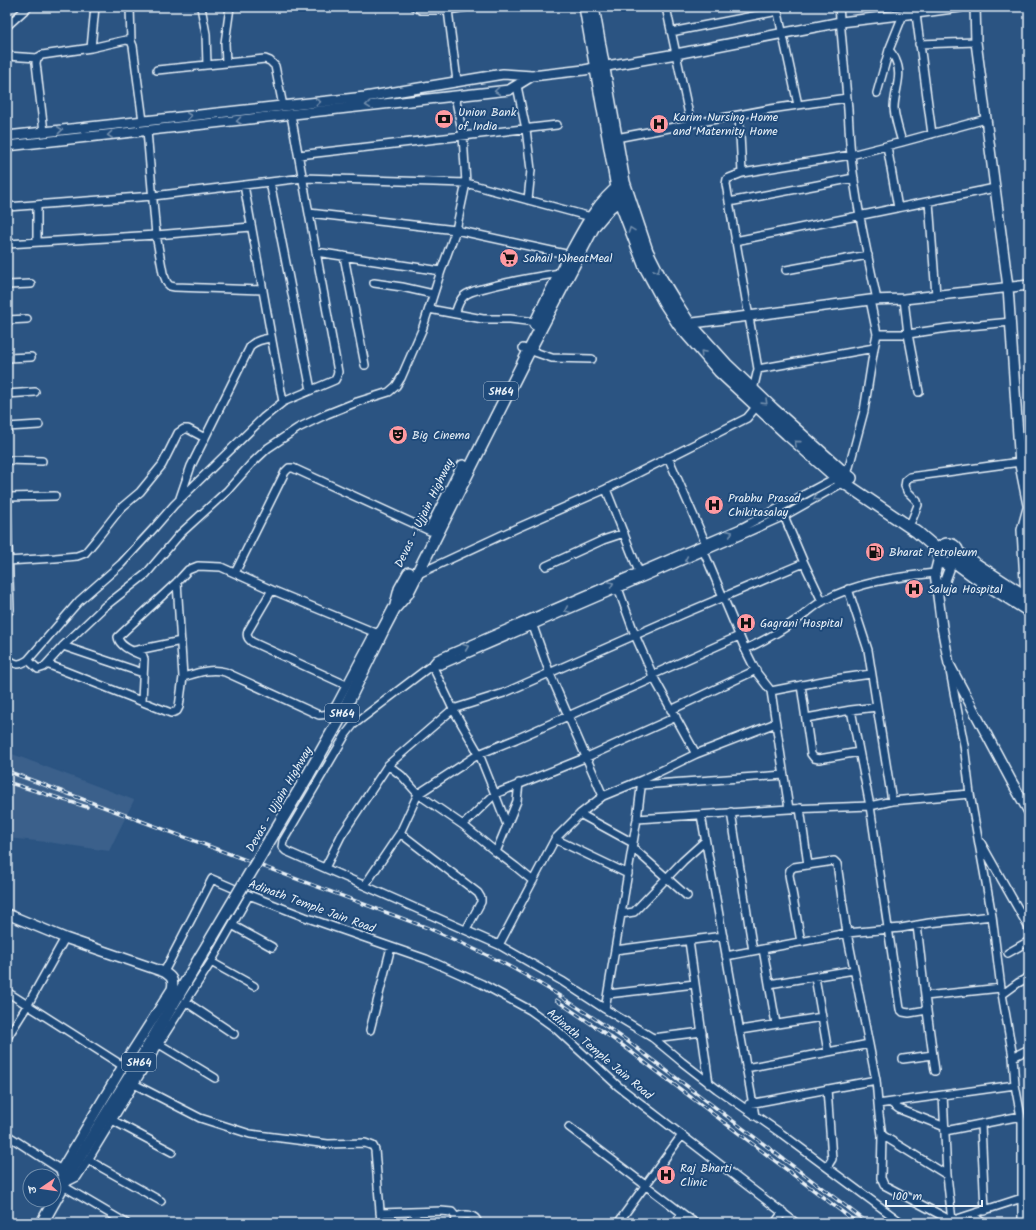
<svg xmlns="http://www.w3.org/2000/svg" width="1036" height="1230" viewBox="0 0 1036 1230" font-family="Kalam,'Playpen Sans Deva',sans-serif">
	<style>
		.built { fill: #3a608b }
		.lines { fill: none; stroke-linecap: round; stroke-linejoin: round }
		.minor-casing { stroke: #e8f1f8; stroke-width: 10 }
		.tertiary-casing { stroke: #e8f1f8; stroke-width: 12 }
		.primary-casing { stroke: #e8f1f8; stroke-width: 14 }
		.minor { stroke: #1f4a7a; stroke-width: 7 }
		.tertiary { stroke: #1f4a7a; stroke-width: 9 }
		.primary { stroke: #1f4a7a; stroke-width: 11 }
		.rail-casing { stroke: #e8f1f8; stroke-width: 3.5 }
		.rail { stroke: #1f4a7a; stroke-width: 2; stroke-dasharray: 6; stroke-linecap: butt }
		.primary-bridge-casing { stroke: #e8f1f8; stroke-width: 14; stroke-linecap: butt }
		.primary-bridge { stroke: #1f4a7a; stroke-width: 11 }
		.oneway { stroke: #6f8dac }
		.labels { text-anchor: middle; stroke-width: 4; stroke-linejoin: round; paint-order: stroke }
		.shield { fill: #1f4a7a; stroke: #acbfd2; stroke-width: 1 }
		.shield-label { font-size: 11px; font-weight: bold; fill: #e8f1f8 }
		.poi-label { font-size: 12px; fill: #e8f1f8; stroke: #1f4a7a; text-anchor: start }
		.street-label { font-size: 12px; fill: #e8f1f8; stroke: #1f4a7a }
	</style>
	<rect width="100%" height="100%" fill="#2b5482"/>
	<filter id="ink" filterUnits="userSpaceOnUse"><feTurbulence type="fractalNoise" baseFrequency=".025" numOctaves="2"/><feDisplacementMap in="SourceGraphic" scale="8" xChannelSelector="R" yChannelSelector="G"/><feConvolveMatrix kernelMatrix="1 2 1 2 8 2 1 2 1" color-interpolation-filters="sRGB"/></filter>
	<g filter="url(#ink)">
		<path class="built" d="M7,752L134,800L109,851L47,842L7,838Z"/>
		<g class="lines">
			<defs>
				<path id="minor" d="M130,7L131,41
					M201,7L206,34L207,65
					M415,7L421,10H448L457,81
					M666,7L691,124
					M915,7L932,134
					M777,8L798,105
					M448,10L467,7
					M7,26L28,7
					M671,32L778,11
					M919,44L976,42
					M91,48L95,7
					M889,50C892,54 895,57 896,61C903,75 894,93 894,108C895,120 899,131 902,142
					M7,56L37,58
					M226,63L225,43L230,7
					M157,70L265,59L270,61L275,66L283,106
					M517,86L526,129L531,170L528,200
					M877,93L889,50L903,15
					M847,98C849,117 849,136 851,155C856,204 867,252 877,300
					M739,115L742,173L727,179L726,184L758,369L753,390
					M147,131L156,235L163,273L167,283L170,286L175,287L263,290
					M44,132L36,63L37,58L42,55L91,48L126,40L131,41L133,46L143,121
					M616,138L770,109L847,98L839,7
					M887,146L898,208
					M299,155L557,125
					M742,173L851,155L902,142L986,119
					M270,182L311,390
					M244,185L283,402
					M729,202L854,178
					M929,202L936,295
					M37,205V242
					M7,207L153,196L303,178L466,183L591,217
					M309,213L456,230L570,255
					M735,241L995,188
					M7,244L156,235L251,227
					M316,252L441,271
					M344,256L365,365
					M786,270L868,255
					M374,283L402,287L433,294
					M7,285L31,284
					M904,299L908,334L919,392
					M429,309L483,319H510L536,322
					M455,314C457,308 459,300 464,296C470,291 478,290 485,288C510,281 535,277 560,273
					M7,320L27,319
					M877,334H908L948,328L1011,322
					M523,348L552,358L592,359
					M7,358L31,357
					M758,369L874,348
					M7,394L35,392
					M7,427L39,425
					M668,457L706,544
					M7,460L42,461
					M1020,465L1029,464
					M839,476L743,527L437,659L432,665L353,725L346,734L283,841L282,847L286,851L499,945L562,981L605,1009L653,1038L682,1062L717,1089L782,1134L902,1223
					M606,489L639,572
					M7,497L55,496
					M180,498L191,466L251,345C257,340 263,339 271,338
					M7,511L10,610
					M784,516L804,563L822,601
					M912,520L918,505L917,501L907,491L905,486L906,480L910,477L1020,462
					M704,552L745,649L757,673L771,691L789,809
					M7,561L55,558L77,556L85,553L95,541L121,508L140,492L162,465L178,433L184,429H188L205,438
					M546,566L603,540L624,533
					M235,573L285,472L289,468H293L430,531
					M416,575L515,529L606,489L747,418L757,406
					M177,582L183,677
					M618,588L635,635L654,678L696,754
					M848,589L868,650L892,801
					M272,590L248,631C246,636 248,639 252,642L346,685
					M533,626L550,674L603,796
					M63,646L143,673
					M745,649C765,641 783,629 801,617C808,612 815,605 823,601C857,582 897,577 935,573
					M133,651L181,641
					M7,659C17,665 18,666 28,660L79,601L121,564L155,527L174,505L263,418L283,402L335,380L337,376L338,372L291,115
					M28,660L38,669L44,667L63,646L104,607L146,574L180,534L227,491L251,464L268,448L298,428L327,414L357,402L389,392L396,386L401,378L422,330L441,271L456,230L466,183L463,136L455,96
					M47,664L171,713L177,711L179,707L183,677C197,673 210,668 225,672L319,715C328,715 331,713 336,705L372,637L382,629
					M432,665H441L746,533L784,516L844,482L849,477L848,471L864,411L874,348L877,334L870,300
					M432,665L453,709L479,754L495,794L507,825
					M950,671L964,745L970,794L992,916L1001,988L1013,1057L1015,1085L1022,1122V1223
					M652,675L739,636
					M801,685L811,754L814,758L819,759L859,752
					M771,691L828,680L871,674
					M142,701L144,659L143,656C135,652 119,647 118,637L177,582L188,570L198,566L221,567L272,590L376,633
					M877,707L851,710L870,806L900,1009L903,1012L909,1013L927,1010
					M671,710L756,670
					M806,718L851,710
					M388,765L402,776L418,794L463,825L496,852L516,867L533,881
					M641,785L784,775
					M800,808L808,865
					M731,812L753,951
					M580,814L633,843
					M701,815L755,1116
					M637,819L789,809L870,806L892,801L970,794
					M463,825L495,794L587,757L676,717
					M400,833L478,893L481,898V902L466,930
					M555,839L628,874
					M981,843L1029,928
					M633,848L687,896
					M496,852L517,801L519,783
					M325,868L341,836L388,765L453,709L504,693L683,614L804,563
					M365,885L400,833L418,794L479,754L516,739L654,678
					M621,914L634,912L683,861L705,841
					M232,925L272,947
					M917,925L925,996L935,1071
					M689,941L709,1084
					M801,942L789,875L790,870L794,867L834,861L837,864L847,933L876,1080L879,1115L882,1135L881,1178L884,1185L952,1221
					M499,945L555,839L580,814L603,796L642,780L696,754L776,723
					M763,949L776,1024
					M615,950L723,936
					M1008,953L1029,941
					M726,956L847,933L901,928L929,923L992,916
					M211,962L254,986
					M164,972L212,879L249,895L305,917L426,959L482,984L530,1010L555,1028L618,1086L796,1223
					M815,977L828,1052
					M769,984L854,970
					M7,992L123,1066
					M608,994L695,984
					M1003,994L1018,983L1029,977
					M925,996L1001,988
					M186,1002L234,1034
					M605,1009L637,819L642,780
					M370,1030L391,947
					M740,1030L822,1017
					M7,1038L27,1006L65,938
					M653,1038L702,1032
					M159,1044L215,1078
					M1013,1057L1029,1049
					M903,1059L933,1055
					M746,1068L869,1044
					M134,1084L200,1118L250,1134L328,1144L365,1143L373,1146L375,1150L381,1223
					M827,1089L832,1159L827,1167
					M943,1095L947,1175L952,1221
					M891,1103L899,1109L945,1127
					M749,1104L876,1080
					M878,1104L1015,1085
					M112,1120L172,1152
					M981,1125L985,1211
					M569,1127L695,1223
					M945,1131L1021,1116
					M7,1135L61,1170
					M882,1135L947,1175
					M88,1160L161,1201
					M65,1183L77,1177L88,1160L163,1037L211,962L249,895
					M63,1186L126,1223
					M415,1212L417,1223
					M380,1213L441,1211L452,1212L456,1217
					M972,1215L983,1223
					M948,1222L1022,1198L1029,1195
					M455,1223L456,1217C464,1214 475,1213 478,1223
					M618,1223L682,1135
					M675,1223L682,1214
					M775,1223L783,1212"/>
				<path id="tertiary" d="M975,7L976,42L1008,287L1020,465L1029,510
					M7,136L365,97L503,74L532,76L584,70L676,54L841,22L916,13L960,7
					M7,146L509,90L532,76
					M685,324L749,316L870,300L904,299L1029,285
					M939,557L935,573L942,627L949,664L1013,784L1029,812
					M938,594L943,586L951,564
					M1026,598L1022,530L1028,508
					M7,914L65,938L164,972C172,977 174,980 172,989L123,1066L61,1170L65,1183"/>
				<path id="primary" d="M585,7L619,199L645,267L664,302L679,325L719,371L787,434L837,478L917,532L939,551
					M593,7L624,182L647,251L660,277L674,300L689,323L726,364L773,409L843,472L851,478
					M535,324C546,300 558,278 570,255C584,229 597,203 621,185
					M432,527L463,466
					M938 554a10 10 0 1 1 20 0a10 10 0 1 1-20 0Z
					M959,553L1029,599
					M955,562L974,576L1029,611
					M396,605L400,589L409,573
					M307,777L338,722L384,628L394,609L407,594L529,351L594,226L610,207L625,196
					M42,1223L74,1166L145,1052L201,956"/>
			</defs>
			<use href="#minor" class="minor-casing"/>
			<use href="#tertiary" class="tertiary-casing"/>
			<use href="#primary" class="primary-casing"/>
			<use href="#minor" class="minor"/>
			<use href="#tertiary" class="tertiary"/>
			<use href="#primary" class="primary"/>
			<defs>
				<path id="rail" d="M7,771L428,928C457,941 487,954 516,970C554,991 590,1015 626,1040L868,1223
					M7,782L87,807
					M556,1000L622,1045L857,1223"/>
			</defs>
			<use href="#rail" class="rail-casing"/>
			<use href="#rail" class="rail"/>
			<defs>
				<path id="primary-bridge" d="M201,956L307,777"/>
			</defs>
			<use href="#primary-bridge" class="primary-bridge-casing"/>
			<use href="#primary-bridge" class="primary-bridge"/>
		</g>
		<defs><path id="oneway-chevron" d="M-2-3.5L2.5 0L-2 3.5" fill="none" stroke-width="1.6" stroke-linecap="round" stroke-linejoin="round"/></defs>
		<g class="oneway">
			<use href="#oneway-chevron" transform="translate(497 91) rotate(174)"/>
			<use href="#oneway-chevron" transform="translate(318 102) rotate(-6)"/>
			<use href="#oneway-chevron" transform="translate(368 105) rotate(174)"/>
			<use href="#oneway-chevron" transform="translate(189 116) rotate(-6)"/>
			<use href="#oneway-chevron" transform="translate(239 121) rotate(173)"/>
			<use href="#oneway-chevron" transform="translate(60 130) rotate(-6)"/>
			<use href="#oneway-chevron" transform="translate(110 135) rotate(174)"/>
			<use href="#oneway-chevron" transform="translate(631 230) rotate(-110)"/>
			<use href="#oneway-chevron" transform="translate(657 270) rotate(63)"/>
			<use href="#oneway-chevron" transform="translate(703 353) rotate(-132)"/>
			<use href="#oneway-chevron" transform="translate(765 402) rotate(44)"/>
			<use href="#oneway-chevron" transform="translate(797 443) rotate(-139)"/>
			<use href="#oneway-chevron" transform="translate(816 498) rotate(150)"/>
			<use href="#oneway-chevron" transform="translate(730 533) rotate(-24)"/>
			<use href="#oneway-chevron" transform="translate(687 560) rotate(156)"/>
			<use href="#oneway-chevron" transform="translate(611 584) rotate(-23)"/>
			<use href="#oneway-chevron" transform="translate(567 610) rotate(155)"/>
			<use href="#oneway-chevron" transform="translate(466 647) rotate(-23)"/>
		</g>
	</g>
	<defs>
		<symbol id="bank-disc" viewBox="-11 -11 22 22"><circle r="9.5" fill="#ff9aa2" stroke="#1f4a7a"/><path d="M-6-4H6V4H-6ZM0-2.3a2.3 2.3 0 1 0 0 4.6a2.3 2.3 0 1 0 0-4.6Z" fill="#111"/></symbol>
		<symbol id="hospital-disc" viewBox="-11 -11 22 22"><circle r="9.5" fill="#ff9aa2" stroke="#1f4a7a"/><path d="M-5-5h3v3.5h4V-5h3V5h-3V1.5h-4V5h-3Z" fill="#111"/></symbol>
		<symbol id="supermarket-disc" viewBox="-11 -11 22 22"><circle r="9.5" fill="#ff9aa2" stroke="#1f4a7a"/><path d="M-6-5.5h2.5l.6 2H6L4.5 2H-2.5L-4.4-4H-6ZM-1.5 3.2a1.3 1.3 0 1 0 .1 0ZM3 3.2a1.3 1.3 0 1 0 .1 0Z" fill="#111"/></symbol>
		<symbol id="theatre-disc" viewBox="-11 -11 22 22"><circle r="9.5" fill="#ff9aa2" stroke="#1f4a7a"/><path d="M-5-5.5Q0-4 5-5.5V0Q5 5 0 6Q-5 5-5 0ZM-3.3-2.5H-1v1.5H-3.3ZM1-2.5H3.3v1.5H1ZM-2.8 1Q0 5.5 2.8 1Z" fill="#111"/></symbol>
		<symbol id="fuel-disc" viewBox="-11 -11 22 22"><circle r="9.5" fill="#ff9aa2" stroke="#1f4a7a"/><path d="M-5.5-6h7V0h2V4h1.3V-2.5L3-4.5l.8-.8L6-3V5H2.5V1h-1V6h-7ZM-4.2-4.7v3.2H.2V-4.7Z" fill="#111"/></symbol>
	</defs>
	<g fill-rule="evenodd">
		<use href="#bank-disc" x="433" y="108" width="22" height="22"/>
		<use href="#hospital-disc" x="648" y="113" width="22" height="22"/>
		<use href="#supermarket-disc" x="498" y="247" width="22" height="22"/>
		<use href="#theatre-disc" x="387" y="424" width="22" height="22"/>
		<use href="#hospital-disc" x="703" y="494" width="22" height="22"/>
		<use href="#fuel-disc" x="864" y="541" width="22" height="22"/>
		<use href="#hospital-disc" x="903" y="578" width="22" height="22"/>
		<use href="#hospital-disc" x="735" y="612" width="22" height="22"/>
		<use href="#hospital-disc" x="655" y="1164" width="22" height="22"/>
	</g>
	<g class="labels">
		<g class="shield">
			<rect x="484" y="382" width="34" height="18" rx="3"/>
			<rect x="325" y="704" width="34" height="18" rx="3"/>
			<rect x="122" y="1053" width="34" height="18" rx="3"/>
		</g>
		<g class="shield-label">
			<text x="501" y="395">SH64</text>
			<text x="342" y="717">SH64</text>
			<text x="139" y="1066">SH64</text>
		</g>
		<g class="poi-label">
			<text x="458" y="116">Union Bank<tspan x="458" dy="14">of India</tspan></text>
			<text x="673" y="121">Karim Nursing Home<tspan x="673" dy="14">and Maternity Home</tspan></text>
			<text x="523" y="262">Sohail WheatMeal</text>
			<text x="412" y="439">Big Cinema</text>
			<text x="728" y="502">Prabhu Prasad<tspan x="728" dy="14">Chikitasalay</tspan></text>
			<text x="889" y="556">Bharat Petroleum</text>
			<text x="928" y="593">Saluja Hospital</text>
			<text x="760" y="627">Gagrani Hospital</text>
			<text x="680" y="1172">Raj Bharti<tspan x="680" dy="14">Clinic</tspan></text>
		</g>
		<g class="street-label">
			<text transform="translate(424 513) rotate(-64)" y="4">Devas - Ujjain Highway</text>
			<text transform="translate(279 799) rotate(-60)" y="4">Devas - Ujjain Highway</text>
			<text transform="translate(312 906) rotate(20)" y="4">Adinath Temple Jain Road</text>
			<text transform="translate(600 1054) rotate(40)" y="4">Adinath Temple Jain Road</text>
		</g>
	</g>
	<rect width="1036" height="1230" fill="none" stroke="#1f4a7a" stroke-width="24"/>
	<rect x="12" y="12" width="1012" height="1206" fill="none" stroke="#e8f1f8" stroke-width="1.5" filter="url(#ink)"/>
	<g transform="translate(42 1188) rotate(257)"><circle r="19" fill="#1f4a7a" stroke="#6f8dac"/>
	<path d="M0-3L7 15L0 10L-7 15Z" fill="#ff9aa2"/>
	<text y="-6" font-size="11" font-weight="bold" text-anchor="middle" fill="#e8f1f8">उ</text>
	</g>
	<path d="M886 1200v6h96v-6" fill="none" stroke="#e8f1f8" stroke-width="2"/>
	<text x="892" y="1200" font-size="12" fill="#e8f1f8" stroke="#1f4a7a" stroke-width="3" paint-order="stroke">100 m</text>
</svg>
